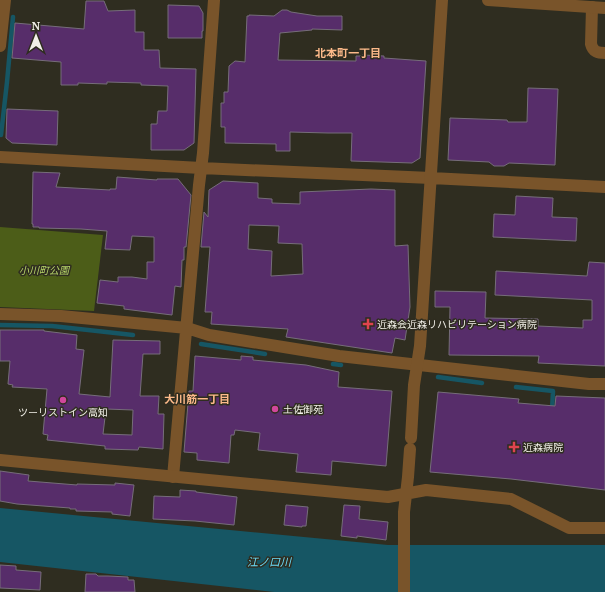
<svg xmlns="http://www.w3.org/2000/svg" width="605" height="592" viewBox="0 0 605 592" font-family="'PT Serif','Noto Sans JP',serif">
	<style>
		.green { fill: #4c5d18 }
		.water { fill: #165664 }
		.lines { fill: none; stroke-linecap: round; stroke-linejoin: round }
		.stream { stroke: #165664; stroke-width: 4.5 }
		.building { fill: #572d6a; stroke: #766d7a; fill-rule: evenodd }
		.minor { stroke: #79542a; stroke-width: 12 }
		.tertiary { stroke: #79542a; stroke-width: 12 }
		.health-dot { fill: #e0444e; stroke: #2f2d20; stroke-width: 1.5 }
		.hotel-dot { fill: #d1479c; stroke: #2f2d20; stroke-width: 1.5 }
		.labels { text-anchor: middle; stroke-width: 3; stroke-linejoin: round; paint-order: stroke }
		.park-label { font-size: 10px; font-style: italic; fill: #b6d468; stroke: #2f2d20 }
		.poi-label { font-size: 10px; fill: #f2f0e8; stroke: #2f2d20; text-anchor: start }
		.neighbourhood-label { font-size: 11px; font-weight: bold; fill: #fdba8a; stroke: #2f2d20 }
		.water-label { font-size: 11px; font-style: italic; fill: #69ddfa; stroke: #2f2d20 }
	</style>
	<rect width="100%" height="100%" fill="#2f2d20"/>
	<path class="green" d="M0,227L103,235L94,311L0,307Z"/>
	<path class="water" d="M0,508L388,545H605V592H274L0,562Z"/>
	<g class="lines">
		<path class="stream" d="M1,135L7,82L13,17
			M0,325L52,326L133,335
			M201,344L265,354
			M333,364L341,365
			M438,377L482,383
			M516,387L553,391L552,411"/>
	</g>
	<path class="building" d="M86,1H104L108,11L135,10V32H144V50H159L160,68L196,69L194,143L184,150H151V124H157L158,111H167L168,86L141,85V83L107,82V84L78,83V85H61V62L12,58L15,23L84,29Z
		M168,5L199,6L203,13V31H202V38H168Z
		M282,10H287L291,12L317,16H342V30L312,29V30L280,33L278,60L356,61V56H362V55L384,56V58L426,61L420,158L412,163L351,161L352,133H328L290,132V151H276V144L225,143V127H221V103H224V92H228L229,66L235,61L245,62L247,16H249V15L274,16Z
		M528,88L558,89L555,165L509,163L504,166H494L489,162L448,160L450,118L507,120L508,122H527Z
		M7,109L58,111L57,145L12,143L6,138Z
		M33,172L60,173L56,187L110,190V189H116L117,177L157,180V179H178L191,195L186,247H184V260H182L181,287L175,286L172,315L124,309V306L97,303L100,280L118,282V277H132L147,279V262H154V237L132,236L130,250L105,249L107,231L81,229L39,228V227H33V224H32Z
		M223,181L258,183V198L272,199V203L300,204V192L371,189L395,190V246L408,245L410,307L405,340L395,338L392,353L286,337L288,329L211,324L212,312H205L210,247H201L204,212L208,217L209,190ZM249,225L279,226L278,243L302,244L303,274L271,276L272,251L248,249Z
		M516,196L553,198L552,217L577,218L576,241L493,237L494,214L515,215Z
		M589,262L605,263V366L538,363L539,356L449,355L450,307H435V291L486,292L485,318L538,319V326L583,328V320H592V300L495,295L496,271L587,276Z
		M0,330H44V331L77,335L76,349L84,350L79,394L110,397L113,340L160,341V354H143L140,396H159L158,414H164L163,449L139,447L138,450L105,449V446L47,440L48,435L43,434L47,389L12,387L13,385L8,384L10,361H0ZM106,409L133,410L132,435L103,434Z
		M195,356L241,360V356L253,357V360L306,365L339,372L338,387L392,391L386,466L332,461L331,475L296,472L298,454L258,450L260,433L235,430L234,435H231L229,463L197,460V453L184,452L189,391H193Z
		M438,392L519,399L518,403L555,406L556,396L605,398V490L511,479L430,472Z
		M0,471L29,475L28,481L77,485V484L115,485V483L134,485L130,516L112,514V512L76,511V509H70V508L17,504L0,501Z
		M180,490L196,491V492L237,497L234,525L195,521L153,519L154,496L180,497Z
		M286,505L308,507L306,526H302V527L284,525Z
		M344,505L360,506L359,519L388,522L386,540L357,536V538L341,536Z
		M0,565L16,566V570L41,572L40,590L0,588Z
		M86,574H96L98,576H108L128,577V580H134L135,592H85Z"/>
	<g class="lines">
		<path class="minor" d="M592,7L591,44C593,52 598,53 605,53
			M0,46L5,0
			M0,157L201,168L431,178
			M0,314L61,316L187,328L209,335L339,356L589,384H605
			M173,477L199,185L203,153L214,0"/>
		<path class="tertiary" d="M488,0L605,8
			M431,178L605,187
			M411,438L414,385L420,346L442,0
			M0,460L388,497L426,490L511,499L569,528H605
			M404,592V512L408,477L410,449"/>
	</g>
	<g class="health-dot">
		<path d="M366 318h4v4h4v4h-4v4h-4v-4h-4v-4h4z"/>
		<path d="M512 441h4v4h4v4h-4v4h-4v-4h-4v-4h4z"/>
	</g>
	<g class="hotel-dot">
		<circle cx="63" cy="400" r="4"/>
		<circle cx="275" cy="409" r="4"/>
	</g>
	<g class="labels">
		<g class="park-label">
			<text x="44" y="274">小川町公園</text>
		</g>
		<g class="poi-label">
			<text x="377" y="328">近森会近森リハビリテーション病院</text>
			<text x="283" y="413">土佐御苑</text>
			<text x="63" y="416" text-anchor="middle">ツーリストイン高知</text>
			<text x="523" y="451">近森病院</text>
		</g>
		<g class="neighbourhood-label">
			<text x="348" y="57">北本町一丁目</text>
			<text x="197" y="403">大川筋一丁目</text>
		</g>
		<g class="water-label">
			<text x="269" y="566">江ノ口川</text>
		</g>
	</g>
	<g transform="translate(36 36)" stroke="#2f2d20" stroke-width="3" paint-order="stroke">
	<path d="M0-3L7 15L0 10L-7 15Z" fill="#f2f0e8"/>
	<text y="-6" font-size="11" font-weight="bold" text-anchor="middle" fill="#f2f0e8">N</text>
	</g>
</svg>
